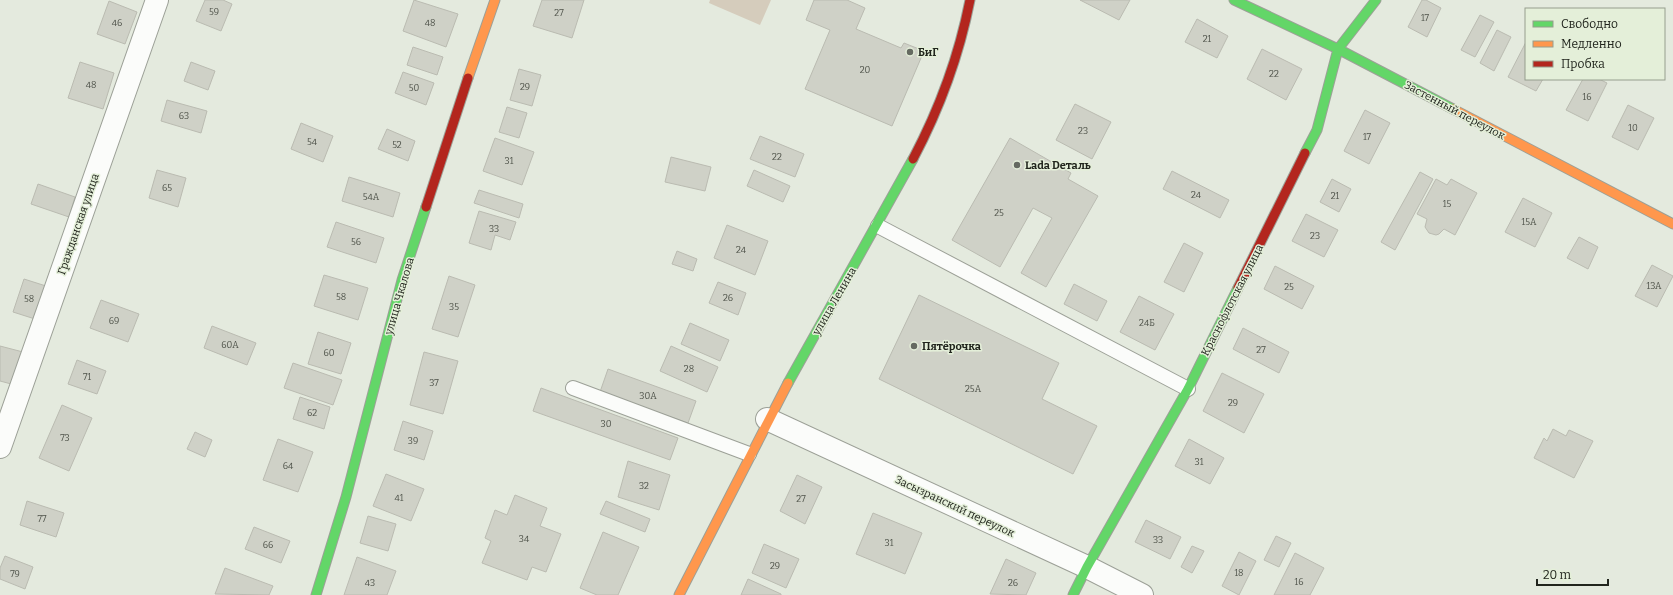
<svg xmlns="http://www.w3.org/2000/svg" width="1673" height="595" viewBox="0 0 1673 595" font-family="Bitter,serif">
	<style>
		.green { fill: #d5ccbc }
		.building { fill: #cfd1c7; stroke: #babbb1 }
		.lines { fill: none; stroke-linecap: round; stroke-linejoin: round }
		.lane-casing { stroke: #9ca097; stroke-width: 16 }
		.street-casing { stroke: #9ca097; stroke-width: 24 }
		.fast-casing { stroke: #9ca097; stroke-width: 11 }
		.slow-casing { stroke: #9ca097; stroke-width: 11 }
		.jam-casing { stroke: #9ca097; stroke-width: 11 }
		.lane { stroke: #fbfcfa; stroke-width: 14 }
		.street { stroke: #fbfcfa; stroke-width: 22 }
		.fast { stroke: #63d668; stroke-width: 9 }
		.slow { stroke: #ff974d; stroke-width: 9 }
		.jam { stroke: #b3261e; stroke-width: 9 }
		.poi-dot { fill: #656a61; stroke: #e4efd9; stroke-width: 1.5 }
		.labels { text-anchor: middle; stroke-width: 3; stroke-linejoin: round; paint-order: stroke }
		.number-label { font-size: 9px; fill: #4f534a }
		.poi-label { font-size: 11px; font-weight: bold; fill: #21251d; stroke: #e4efd9; text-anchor: start }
		.street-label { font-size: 11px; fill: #21251d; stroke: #e4efd9 }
	</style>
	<rect width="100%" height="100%" fill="#e4eade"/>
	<path class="green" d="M710,0H771L760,25L709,3Z"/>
	<path class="building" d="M205,0H223L232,4L221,31L196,21Z
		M414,0L458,14L446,47L403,31Z
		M542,0H584L572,38L533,26Z
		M814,0H847L865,8L856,29L901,48L904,43L924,51L892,126L805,89L830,30L806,20Z
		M1080,0H1130L1119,20Z
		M1422,0H1426L1441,8L1427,37L1408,27Z
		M109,1L137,12L125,44L97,34Z
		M1480,15L1494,22L1475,57L1461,50Z
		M1197,19L1228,36L1217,58L1185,42Z
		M1497,30L1511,37L1494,71L1480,63Z
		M1526,42V79H1543L1536,91L1508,77Z
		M413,47L443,57L437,75L407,65Z
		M1262,49L1302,69L1286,100L1247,79Z
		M80,62L114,73L103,109L68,98Z
		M191,62L215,71L208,90L184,81Z
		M519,69L541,75L532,106L510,100Z
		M403,72L434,83L426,105L395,93Z
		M1583,79H1599L1607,83L1588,121L1566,110Z
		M167,100L207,111L201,133L161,121Z
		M1075,104L1111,122L1092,159L1056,140Z
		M1628,105L1654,118L1638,150L1612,137Z
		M507,107L527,113L519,138L499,132Z
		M1365,110L1390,123L1369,164L1344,151Z
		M301,123L333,136L323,162L291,149Z
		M387,129L415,141L408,161L378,149Z
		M760,136L804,154L795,177L750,159Z
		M495,138L534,152L522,185L483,171Z
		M1010,138L1071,173L1068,179L1098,196L1046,287L1021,273L1052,218L1033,208L1000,267L952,240Z
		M671,157L711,167L705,191L665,182Z
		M157,170L186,178L178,207L149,198Z
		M754,170L790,186L783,202L747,186Z
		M1172,171L1229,200L1220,218L1163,189Z
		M1420,172L1433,179L1395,250L1381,242Z
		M349,177L400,193L393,217L342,201Z
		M1332,179L1351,189L1339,212L1320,202Z
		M1436,179L1447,185L1451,179L1477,193L1455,235L1444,229L1439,234L1436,235L1429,233L1425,227L1427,219L1417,214Z
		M38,184L75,197L69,217L31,204Z
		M479,190L523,204L519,218L474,203Z
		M1523,198L1552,213L1535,247L1505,232Z
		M479,211L516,222L510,240L495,235L491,250L469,243Z
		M1306,214L1338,230L1324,257L1292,241Z
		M336,222L384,238L376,263L327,247Z
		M727,225L768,241L755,275L714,258Z
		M1579,237L1598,247L1588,269L1567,258Z
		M1184,243L1203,253L1184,292L1164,282Z
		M677,251L697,259L693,271L672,264Z
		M1652,265L1673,276L1657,307L1635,296Z
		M1275,266L1314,286L1302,309L1264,289Z
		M324,275L368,288L358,320L314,306Z
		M449,276L475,285L458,337L432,329Z
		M24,279L46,286L35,319L13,312Z
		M718,282L746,293L738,315L709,303Z
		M1074,284L1107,301L1097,321L1064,304Z
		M919,295L1059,363L1042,399L1097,426L1073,474L879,379Z
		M1139,296L1174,314L1155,350L1120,332Z
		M101,300L139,314L128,342L90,328Z
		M690,323L729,340L720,361L681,344Z
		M212,326L256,343L247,365L204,348Z
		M1243,328L1289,352L1279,373L1233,349Z
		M318,332L351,343L341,374L308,364Z
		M0,346L23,352L15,385L0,381Z
		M671,346L718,367L707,392L660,371Z
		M424,352L458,361L443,414L410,405Z
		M77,360L106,371L97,394L68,384Z
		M293,363L342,380L333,405L284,388Z
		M608,369L696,401L688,423L600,392Z
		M1222,373L1264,394L1244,433L1203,411Z
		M541,388L678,438L670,460L533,411Z
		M300,397L330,407L324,429L293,419Z
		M62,405L92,418L69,471L39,458Z
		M403,421L433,431L424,460L394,450Z
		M1553,429L1566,436L1569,430L1593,441L1574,478L1534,458L1544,438L1547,441Z
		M195,432L212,440L205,457L187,449Z
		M278,439L313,452L298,492L263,480Z
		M1189,439L1224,458L1210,484L1175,466Z
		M628,461L670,475L659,510L618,497Z
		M386,474L424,489L411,521L373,506Z
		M797,475L822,487L805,524L780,511Z
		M515,495L547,508L540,526L561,534L546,572L532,567L527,580L482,563L491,541L485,538L495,510L507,515Z
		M27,501L64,513L56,537L20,525Z
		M606,501L650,519L645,532L600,514Z
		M873,513L922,533L905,574L856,554Z
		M368,516L396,524L388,551L360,543Z
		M1146,520L1181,537L1170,559L1135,542Z
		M254,527L290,541L281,563L245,549Z
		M603,532L639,547L618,595H597L580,588Z
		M1276,536L1291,543L1279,567L1264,560Z
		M764,544L799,559L786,588L752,573Z
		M1192,546L1204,551L1192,573L1181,567Z
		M1239,552L1256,561L1239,595L1222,586Z
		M1295,553L1324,568L1310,595H1274Z
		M5,556L33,567L25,589L0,579V568Z
		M357,557L396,571L387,595H344Z
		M1006,559L1036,573L1026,595L990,594Z
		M225,568L273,586L269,595L215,594Z
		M748,579L781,594V595H741Z"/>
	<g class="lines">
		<defs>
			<path id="lane" d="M878,226L1188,389
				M573,388L749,454"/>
			<path id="street" d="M767,419L1087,567L1142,595
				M0,447L157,0"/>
			<path id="fast" d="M1234,0L1338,49L1453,109
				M1305,153L1317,130L1338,49L1376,0
				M788,383L913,159
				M316,595L346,497L402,280L426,207
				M1073,595L1087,567L1188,389L1238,288"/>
			<path id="slow" d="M468,78L495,0
				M1453,109L1673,224
				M679,595L788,383"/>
			<path id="jam" d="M913,159C940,108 959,56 970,0
				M426,207L468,78
				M1238,288L1305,153"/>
		</defs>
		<use href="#lane" class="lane-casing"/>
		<use href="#street" class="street-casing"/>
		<use href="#fast" class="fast-casing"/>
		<use href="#slow" class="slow-casing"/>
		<use href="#jam" class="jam-casing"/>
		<use href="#lane" class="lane"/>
		<use href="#street" class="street"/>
		<use href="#fast" class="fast"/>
		<use href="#slow" class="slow"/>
		<use href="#jam" class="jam"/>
	</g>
	<g class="poi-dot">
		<circle cx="910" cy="52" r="4"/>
		<circle cx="1017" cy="165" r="4"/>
		<circle cx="914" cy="346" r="4"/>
	</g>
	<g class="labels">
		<g class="number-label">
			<text x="214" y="15">59</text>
			<text x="559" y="16">27</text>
			<text x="1425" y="21">17</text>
			<text x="117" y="26">46</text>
			<text x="430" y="26">48</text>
			<text x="1207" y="42">21</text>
			<text x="865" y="73">20</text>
			<text x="1274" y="77">22</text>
			<text x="91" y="88">48</text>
			<text x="525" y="90">29</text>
			<text x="414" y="91">50</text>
			<text x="1587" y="100">16</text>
			<text x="184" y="119">63</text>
			<text x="1633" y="131">10</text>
			<text x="1083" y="134">23</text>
			<text x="1367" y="140">17</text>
			<text x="312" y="145">54</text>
			<text x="397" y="148">52</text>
			<text x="777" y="160">22</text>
			<text x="509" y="164">31</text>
			<text x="167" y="191">65</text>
			<text x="1196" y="198">24</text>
			<text x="1335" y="199">21</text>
			<text x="371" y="200">54А</text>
			<text x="1447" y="207">15</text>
			<text x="999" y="216">25</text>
			<text x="1529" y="225">15А</text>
			<text x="494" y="232">33</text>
			<text x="1315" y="239">23</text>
			<text x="356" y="245">56</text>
			<text x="741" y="253">24</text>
			<text x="1654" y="289">13А</text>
			<text x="1289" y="290">25</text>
			<text x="341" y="300">58</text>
			<text x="728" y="301">26</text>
			<text x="29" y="302">58</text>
			<text x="454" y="310">35</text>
			<text x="114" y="324">69</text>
			<text x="1147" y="326">24Б</text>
			<text x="230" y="348">60А</text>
			<text x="1261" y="353">27</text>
			<text x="329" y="356">60</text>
			<text x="689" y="372">28</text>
			<text x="87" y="380">71</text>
			<text x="434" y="386">37</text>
			<text x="973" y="392">25А</text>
			<text x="648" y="399">30А</text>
			<text x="1233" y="406">29</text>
			<text x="312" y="416">62</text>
			<text x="606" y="427">30</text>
			<text x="65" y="441">73</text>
			<text x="413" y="444">39</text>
			<text x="1199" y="465">31</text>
			<text x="288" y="469">64</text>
			<text x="644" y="489">32</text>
			<text x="399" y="501">41</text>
			<text x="801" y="502">27</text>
			<text x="42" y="522">77</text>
			<text x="524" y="542">34</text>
			<text x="1158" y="543">33</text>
			<text x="889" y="546">31</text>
			<text x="268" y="548">66</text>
			<text x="775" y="569">29</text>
			<text x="1239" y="576">18</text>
			<text x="15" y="577">79</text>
			<text x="1299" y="585">16</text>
			<text x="370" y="586">43</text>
			<text x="1013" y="586">26</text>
		</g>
		<g class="poi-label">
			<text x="918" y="56">БиГ</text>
			<text x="1025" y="169">Lada Dеталь</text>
			<text x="922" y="350">Пятёрочка</text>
		</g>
		<g class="street-label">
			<text transform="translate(1455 110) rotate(28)" y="4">Застенный переулок</text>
			<text transform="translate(78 224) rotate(-71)" y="4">Гражданская улица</text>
			<text transform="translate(399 296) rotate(-74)" y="4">улица Чкалова</text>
			<text transform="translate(1232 300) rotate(-63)" y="4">Краснофлотская улица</text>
			<text transform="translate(834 301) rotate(-60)" y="4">улица Ленина</text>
			<text transform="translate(955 506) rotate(25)" y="4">Засызранский переулок</text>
		</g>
	</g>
	<rect x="1525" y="8" width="140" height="72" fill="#e4efd9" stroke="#969e8e"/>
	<rect x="1533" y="21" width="20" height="6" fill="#63d668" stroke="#969e8e"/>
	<text x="1561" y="28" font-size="12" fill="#21251d">Свободно</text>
	<rect x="1533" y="41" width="20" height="6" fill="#ff974d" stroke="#969e8e"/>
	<text x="1561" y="48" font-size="12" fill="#21251d">Медленно</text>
	<rect x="1533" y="61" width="20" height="6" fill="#b3261e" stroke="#969e8e"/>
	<text x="1561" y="68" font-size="12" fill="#21251d">Пробка</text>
	<path d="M1537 579v6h71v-6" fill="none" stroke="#21251d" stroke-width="2"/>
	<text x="1543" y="579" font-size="12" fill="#21251d" stroke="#e4efd9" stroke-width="3" paint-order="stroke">20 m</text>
</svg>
